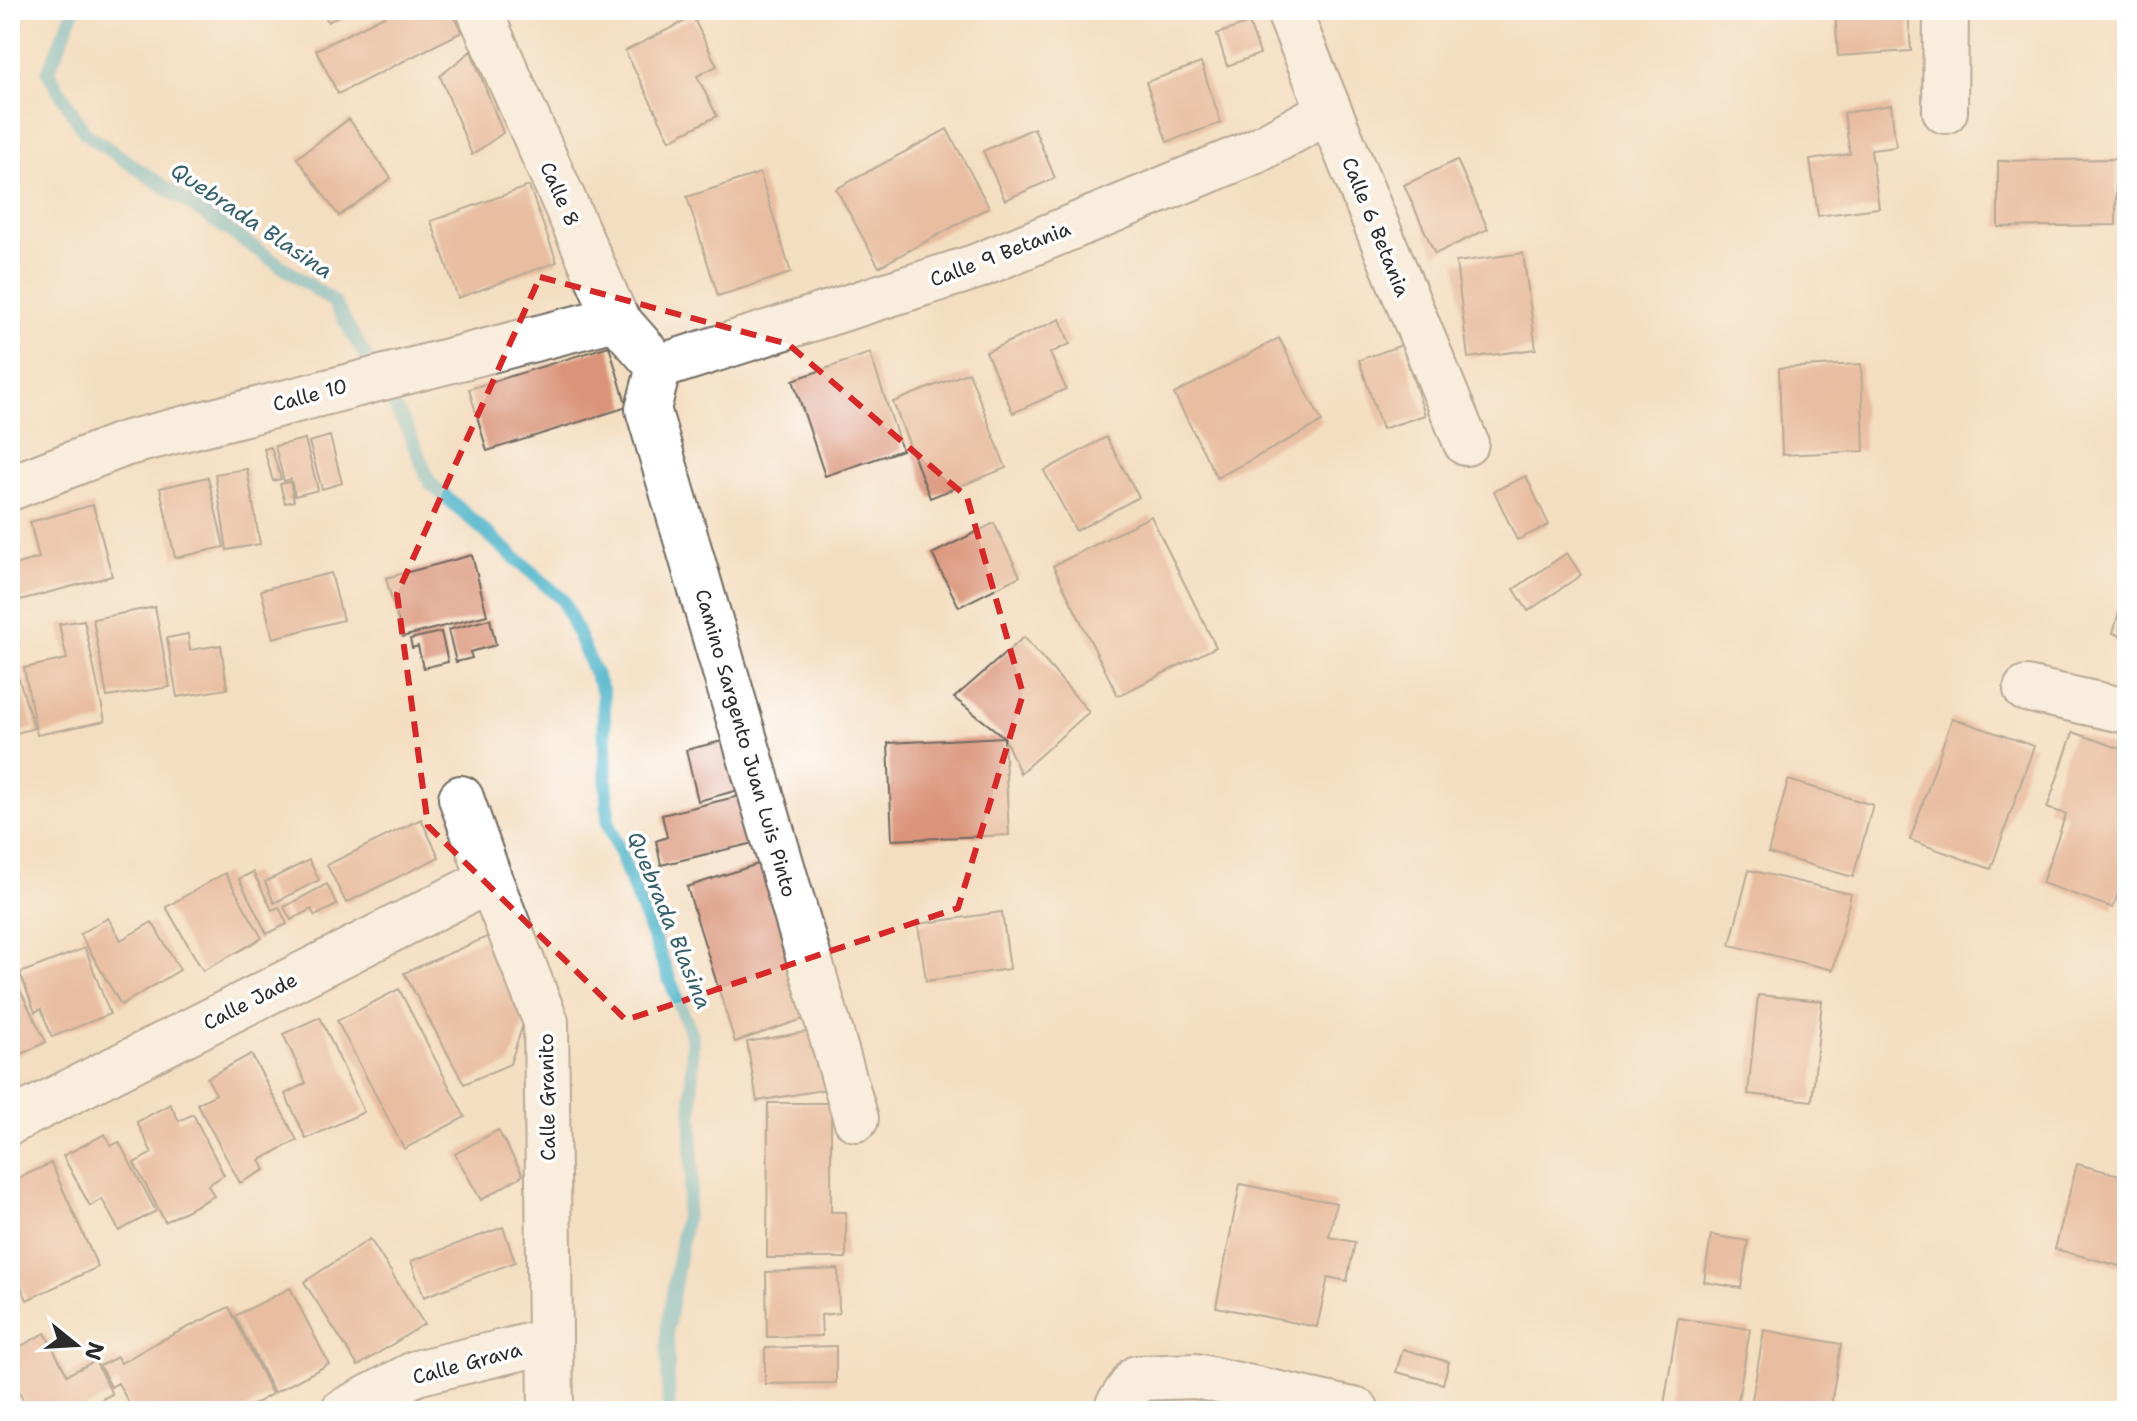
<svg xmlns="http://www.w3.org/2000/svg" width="2137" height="1421" viewBox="0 0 2137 1421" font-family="'Shantell Sans',sans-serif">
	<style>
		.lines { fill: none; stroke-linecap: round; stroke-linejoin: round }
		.stream { stroke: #47b0c6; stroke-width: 14 }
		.building { fill: #da9479 }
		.street-casing { stroke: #716a60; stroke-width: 48 }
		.street { stroke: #fff; stroke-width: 44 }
		.marked { fill: none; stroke: #d62828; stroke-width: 6; stroke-dasharray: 16 10; stroke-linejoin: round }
		.labels { text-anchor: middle; stroke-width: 7; stroke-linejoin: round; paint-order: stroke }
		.street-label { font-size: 20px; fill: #2b2b2b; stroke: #fff }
		.water-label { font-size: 22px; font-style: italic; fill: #366069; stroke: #fff }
	</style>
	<rect width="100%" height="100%" fill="#fff"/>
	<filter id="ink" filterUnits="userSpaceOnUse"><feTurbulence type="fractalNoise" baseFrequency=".0125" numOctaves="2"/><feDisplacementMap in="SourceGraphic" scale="16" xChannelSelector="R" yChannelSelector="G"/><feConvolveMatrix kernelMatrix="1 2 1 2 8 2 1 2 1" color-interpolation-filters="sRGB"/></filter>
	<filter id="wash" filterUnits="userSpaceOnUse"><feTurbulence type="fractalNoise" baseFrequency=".006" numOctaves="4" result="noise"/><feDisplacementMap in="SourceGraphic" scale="32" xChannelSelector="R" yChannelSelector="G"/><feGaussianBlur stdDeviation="1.8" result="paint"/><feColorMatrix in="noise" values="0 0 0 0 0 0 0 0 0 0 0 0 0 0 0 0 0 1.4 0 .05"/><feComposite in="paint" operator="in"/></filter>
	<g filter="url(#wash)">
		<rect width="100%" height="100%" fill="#f4dec1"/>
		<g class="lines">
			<path class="stream" d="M74,10L48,72L85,133L334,302L408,430L430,483L563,600L603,692L608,823L692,1036V1178L667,1330L669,1411"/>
		</g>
		<g id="blocks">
			<path class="building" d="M322,10H350L328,22Z
				M396,10H451L462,32L338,94L316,50Z
				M1835,10H1908L1911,51L1838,56Z
				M693,17L717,66L697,76L717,116L670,140L625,51Z
				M1249,23L1260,54L1227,66L1217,34Z
				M471,51L503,133L472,155L440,76Z
				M1201,63L1221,123L1167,142L1146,82Z
				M1891,105L1896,147L1871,150L1879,208L1818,216L1810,160L1850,154L1844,113Z
				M349,119L391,178L339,216L297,158Z
				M1034,128L1055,178L1005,200L983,151Z
				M947,129L989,207L879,267L836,189Z
				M2116,159V225L1998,227V161Z
				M1457,160L1488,229L1435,254L1404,185Z
				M760,173L791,273L718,296L687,197Z
				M529,186L557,262L458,298L431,221Z
				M1523,253L1536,349L1468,358L1456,262Z
				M1060,319L1070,344L1050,353L1066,389L1013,413L986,352Z
				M1279,338L1322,422L1217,478L1174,394Z
				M1402,345L1425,415L1382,429L1359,360Z
				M609,346L627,407L487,451L469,389Z
				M870,353L902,450L825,476L793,380Z
				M1861,364L1864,451L1782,455L1779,368Z
				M969,372L1006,468L930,498L893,402Z
				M330,436L342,483L322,489L309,442Z
				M1106,437L1139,497L1076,531L1044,471Z
				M305,439L318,490L295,496L291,479L284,481L275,446Z
				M271,447L281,479L273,481L264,449Z
				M247,469L260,544L227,550L215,474Z
				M1526,476L1549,525L1517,540L1494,491Z
				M208,477L224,547L175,558L160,488Z
				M290,482L294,501L285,503L280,484Z
				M93,505L112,576L16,601L10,577V566L39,558L30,522Z
				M1151,516L1216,647L1118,696L1053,566Z
				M994,523L1020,576L959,607L932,554Z
				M1567,553L1581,575L1528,611L1514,589Z
				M472,555L487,615L402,637L386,578Z
				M331,573L343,620L273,638L261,590Z
				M2126,587L2127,588V638L2113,633Z
				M155,607L170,687L107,697L93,619Z
				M490,619L496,645L470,652L472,658L456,662L448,630Z
				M84,620L105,721L37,735L24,668L67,659L59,624Z
				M441,632L448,662L423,668L418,646L412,648L410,639Z
				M188,634L190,650L221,645L227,689L177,697L167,638Z
				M1024,637L1089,712L1020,773L1004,737L954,698Z
				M10,650L34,728L10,735Z
				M1952,718L2034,746L1991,869L1910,840Z
				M2073,732L2127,751V867L2113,908L2042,883L2066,814L2047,808Z
				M738,737L750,787L698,801L686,750Z
				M1004,737L1009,835L892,840L888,743Z
				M1788,780L1873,805L1853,877L1768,853Z
				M747,794L758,842L661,865L656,841L667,837L662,815Z
				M421,819L439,857L346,903L327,865Z
				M309,860L319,880L274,903L265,882Z
				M761,863L809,1017L735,1042L687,887Z
				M1749,870L1851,894L1833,970L1730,945Z
				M253,872L272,910L279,907L287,924L267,934L239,879Z
				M225,873L262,938L203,971L166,907Z
				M327,884L337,905L315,916L311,909L291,920L284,907Z
				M1002,912L1010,969L926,981L918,924Z
				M108,918L121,940L152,922L180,970L121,1005L80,934Z
				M489,936L528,1009L510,1064L464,1084L404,973Z
				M85,948L110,1014L52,1037L41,1009L35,1012L20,973Z
				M10,970L46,1042L12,1059L10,1055Z
				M399,989L465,1117L404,1149L337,1021Z
				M1758,995L1822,1001L1812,1101L1748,1094Z
				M320,1017L364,1112L306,1139L285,1094L306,1083L283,1034Z
				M818,1030L828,1089L757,1101L747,1042Z
				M251,1054L297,1140L260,1160L265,1170L240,1183L197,1104L216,1094L207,1078Z
				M768,1103H831V1212H846V1258H767Z
				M170,1104L179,1121L193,1114L224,1175L208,1185L214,1196L165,1222L134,1163L152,1153L137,1122Z
				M498,1130L523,1175L481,1200L455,1154Z
				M105,1134L111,1146L119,1142L156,1211L119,1231L102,1199L90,1206L63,1156Z
				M51,1163L98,1267L27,1300L10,1262V1182Z
				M2077,1164L2127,1177V1268L2055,1249Z
				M1240,1184L1336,1203L1329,1237L1355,1242L1347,1281L1328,1277L1317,1327L1216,1307Z
				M503,1227L515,1262L424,1297L411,1261Z
				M1711,1235L1748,1241L1741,1288L1704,1282Z
				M370,1239L424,1324L358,1366L304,1282Z
				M838,1269L839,1313L821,1315L822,1336L767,1337L766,1272Z
				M290,1288L329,1364L274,1393L235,1316Z
				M229,1307L272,1394L242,1411H133L118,1383L111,1387L100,1366L117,1357L121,1363L156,1343Z
				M1678,1318L1750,1329L1736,1411H1663Z
				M1764,1330L1841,1344L1830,1411H1750Z
				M45,1333L67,1375L95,1361L112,1394L85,1408L87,1411H29L10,1374V1352Z
				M836,1346V1383L765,1384V1348Z
				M1403,1349L1449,1362L1443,1384L1396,1372Z"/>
		</g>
	</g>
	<g filter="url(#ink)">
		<use href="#blocks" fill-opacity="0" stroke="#716a60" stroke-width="2"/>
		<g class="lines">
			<defs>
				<path id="street" d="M479,10L616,318L659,367
					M1288,10L1466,443
					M1945,111L1946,10
					M659,367L648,409L856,1119
					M659,367L975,267L1256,151L1329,111
					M10,488L124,444L616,318
					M2026,689L2127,711
					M461,798L490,880L546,1022L551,1411
					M10,1122L490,880
					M343,1411L416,1373L549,1341
					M1116,1411L1118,1405L1137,1378L1196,1376L1357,1411"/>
			</defs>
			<use href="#street" class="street-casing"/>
			<use href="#street" class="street"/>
		</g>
	</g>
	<path d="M0 0H2137V1421H0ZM540,277L788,344L967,497L1023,694L958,908L626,1020L428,826L397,594Z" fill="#f4dec1" fill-opacity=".55" fill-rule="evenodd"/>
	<path class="marked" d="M540,277L788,344L967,497L1023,694L958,908L626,1020L428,826L397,594Z"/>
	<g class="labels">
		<g class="street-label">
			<text transform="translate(560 194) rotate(66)" y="7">Calle 8</text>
			<text transform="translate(1376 227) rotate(68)" y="7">Calle 6 Betania</text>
			<text transform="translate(1000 254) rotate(-21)" y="7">Calle 9 Betania</text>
			<text transform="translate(310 395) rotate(-15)" y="7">Calle 10</text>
			<text transform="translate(746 743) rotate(74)" y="7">Camino Sargento Juan Luis Pinto</text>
			<text transform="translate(250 1001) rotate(-27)" y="7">Calle Jade</text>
			<text transform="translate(547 1097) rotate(-91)" y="7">Calle Granito</text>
			<text transform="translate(467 1363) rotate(-15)" y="7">Calle Grava</text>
		</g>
		<g class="water-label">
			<text transform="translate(252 220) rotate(34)" y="8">Quebrada Blasina</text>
			<text transform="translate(670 920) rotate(68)" y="8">Quebrada Blasina</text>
		</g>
	</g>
	<rect width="2137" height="1421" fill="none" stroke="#fff" stroke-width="40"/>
	<g transform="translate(76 1345) rotate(108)" stroke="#ffffff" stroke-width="6" paint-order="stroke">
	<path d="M0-6L14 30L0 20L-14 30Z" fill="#2b2b2b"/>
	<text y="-12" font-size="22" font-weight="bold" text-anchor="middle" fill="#2b2b2b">N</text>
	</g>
</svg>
